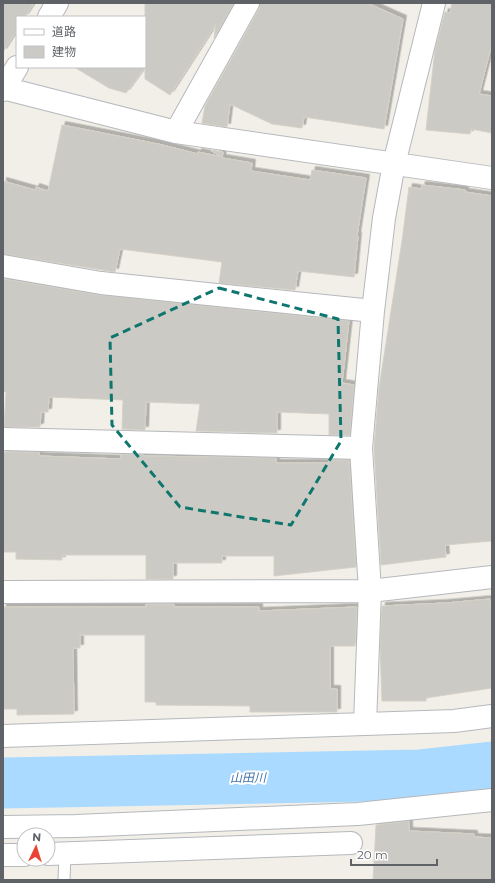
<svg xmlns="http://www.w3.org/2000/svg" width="495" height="883" viewBox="0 0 495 883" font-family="Montserrat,'Noto Sans JP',sans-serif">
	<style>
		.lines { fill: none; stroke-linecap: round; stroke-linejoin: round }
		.river { stroke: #aadaff; stroke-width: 51 }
		.building { fill: #cccac5; stroke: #d6d1c6; filter: url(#shadow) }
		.lane-casing { stroke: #b5b8bc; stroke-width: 13 }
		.street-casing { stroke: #b5b8bc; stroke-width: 24 }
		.lane { stroke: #fff; stroke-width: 11 }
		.street { stroke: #fff; stroke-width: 22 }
		.marked { fill: none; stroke: #0f766e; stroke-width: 3; stroke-dasharray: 8 5; stroke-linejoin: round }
		.labels { text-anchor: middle; stroke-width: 4; stroke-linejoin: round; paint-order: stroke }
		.water-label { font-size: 12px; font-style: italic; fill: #4174aa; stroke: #fff }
	</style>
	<defs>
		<filter id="shadow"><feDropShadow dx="3.5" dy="-3.5" stdDeviation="0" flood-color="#0004"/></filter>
	</defs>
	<rect width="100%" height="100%" fill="#f1efe8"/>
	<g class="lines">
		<path class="river" d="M3,783L419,775L492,767"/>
	</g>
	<path class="building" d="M3,3H34L25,17H17V30L3,52Z
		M145,3H234L214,38L216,24L170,95L145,79Z
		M260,3H367L403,19L384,129L304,117L302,128L272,124L230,104L227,127L202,123L205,106L259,9Z
		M452,3H492V43L479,94L492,96V133L471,129L470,134L426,130L435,50L445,12L450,13Z
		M74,67H145L126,93L109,88Z
		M62,125L158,144L198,154V152L222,157L210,150L223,152L222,158L252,163L251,171L310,180L312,170L366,178L357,236H358L354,277L298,271L295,290L219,283L222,262L120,249L115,272L3,254V181L35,190L36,187L48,191Z
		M422,185L465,190V192L492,196V541L445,545L446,557L381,565L374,448L379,388L402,241L409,187L421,189Z
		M3,279L100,295L349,321L342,383L354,385L350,435H329V414L277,412V433L196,431L200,404L146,402L145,430L122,429L123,400L49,397L48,412H41L40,427H4L6,392L3,391Z
		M3,452H39V456L121,459V454L144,455V456L276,458V463H329V460H349L356,567L274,576V556H222V563H173V579H146V555H62V560L16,559V552H3Z
		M490,599L492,614V688L426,698V701H382L380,646L382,606L446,603Z
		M146,604H174V607H259V611L357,607L355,646H330V689H337V712H250V706L156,705V702H145V635H80V648H73L74,714L17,715V709H3V607H146Z
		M409,821V831L474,834V837L492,838V880H373L376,825Z"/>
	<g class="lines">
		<defs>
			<path id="lane" d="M64,880L65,854"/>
			<path id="street" d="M49,17L57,3
				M3,88L176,132L492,178
				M3,90L17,67
				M176,132L248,3
				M3,266L101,283L373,311
				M3,439L361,448
				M3,592L370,591L492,577
				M365,724L370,591L361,448L373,311L384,218L394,164L434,3
				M3,736L454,721L492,716
				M3,827L76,826L358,814L492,800
				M48,854L351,843
				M3,855H24"/>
		</defs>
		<use href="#lane" class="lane-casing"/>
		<use href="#street" class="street-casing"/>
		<use href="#lane" class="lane"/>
		<use href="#street" class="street"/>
	</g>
	<path class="marked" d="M219,288L338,319L341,441L291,525L180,507L112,425L110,338Z"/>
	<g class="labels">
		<g class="water-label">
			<text transform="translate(248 778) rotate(-1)" y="4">山田川</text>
		</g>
	</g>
	<rect width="495" height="883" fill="none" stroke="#5f6368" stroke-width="8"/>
	<rect x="16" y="16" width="130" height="52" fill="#ffffff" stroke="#bfc1c3"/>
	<rect x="24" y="29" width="20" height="6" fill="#ffffff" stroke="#bfc1c3"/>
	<text x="52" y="36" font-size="12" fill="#5f6368">道路</text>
	<rect x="24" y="46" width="20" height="12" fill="#cccac5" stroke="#bfc1c3"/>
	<text x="52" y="56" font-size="12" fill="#5f6368">建物</text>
	<g transform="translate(36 847) rotate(4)"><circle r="19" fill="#ffffff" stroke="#bfc1c3"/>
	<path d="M0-3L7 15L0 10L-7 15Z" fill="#ea4335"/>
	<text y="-6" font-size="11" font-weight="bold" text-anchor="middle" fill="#5f6368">N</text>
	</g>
	<path d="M351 859v6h86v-6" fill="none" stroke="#5f6368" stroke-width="2"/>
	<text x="357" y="859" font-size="12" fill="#5f6368" stroke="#ffffff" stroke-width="3" paint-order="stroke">20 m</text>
</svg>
